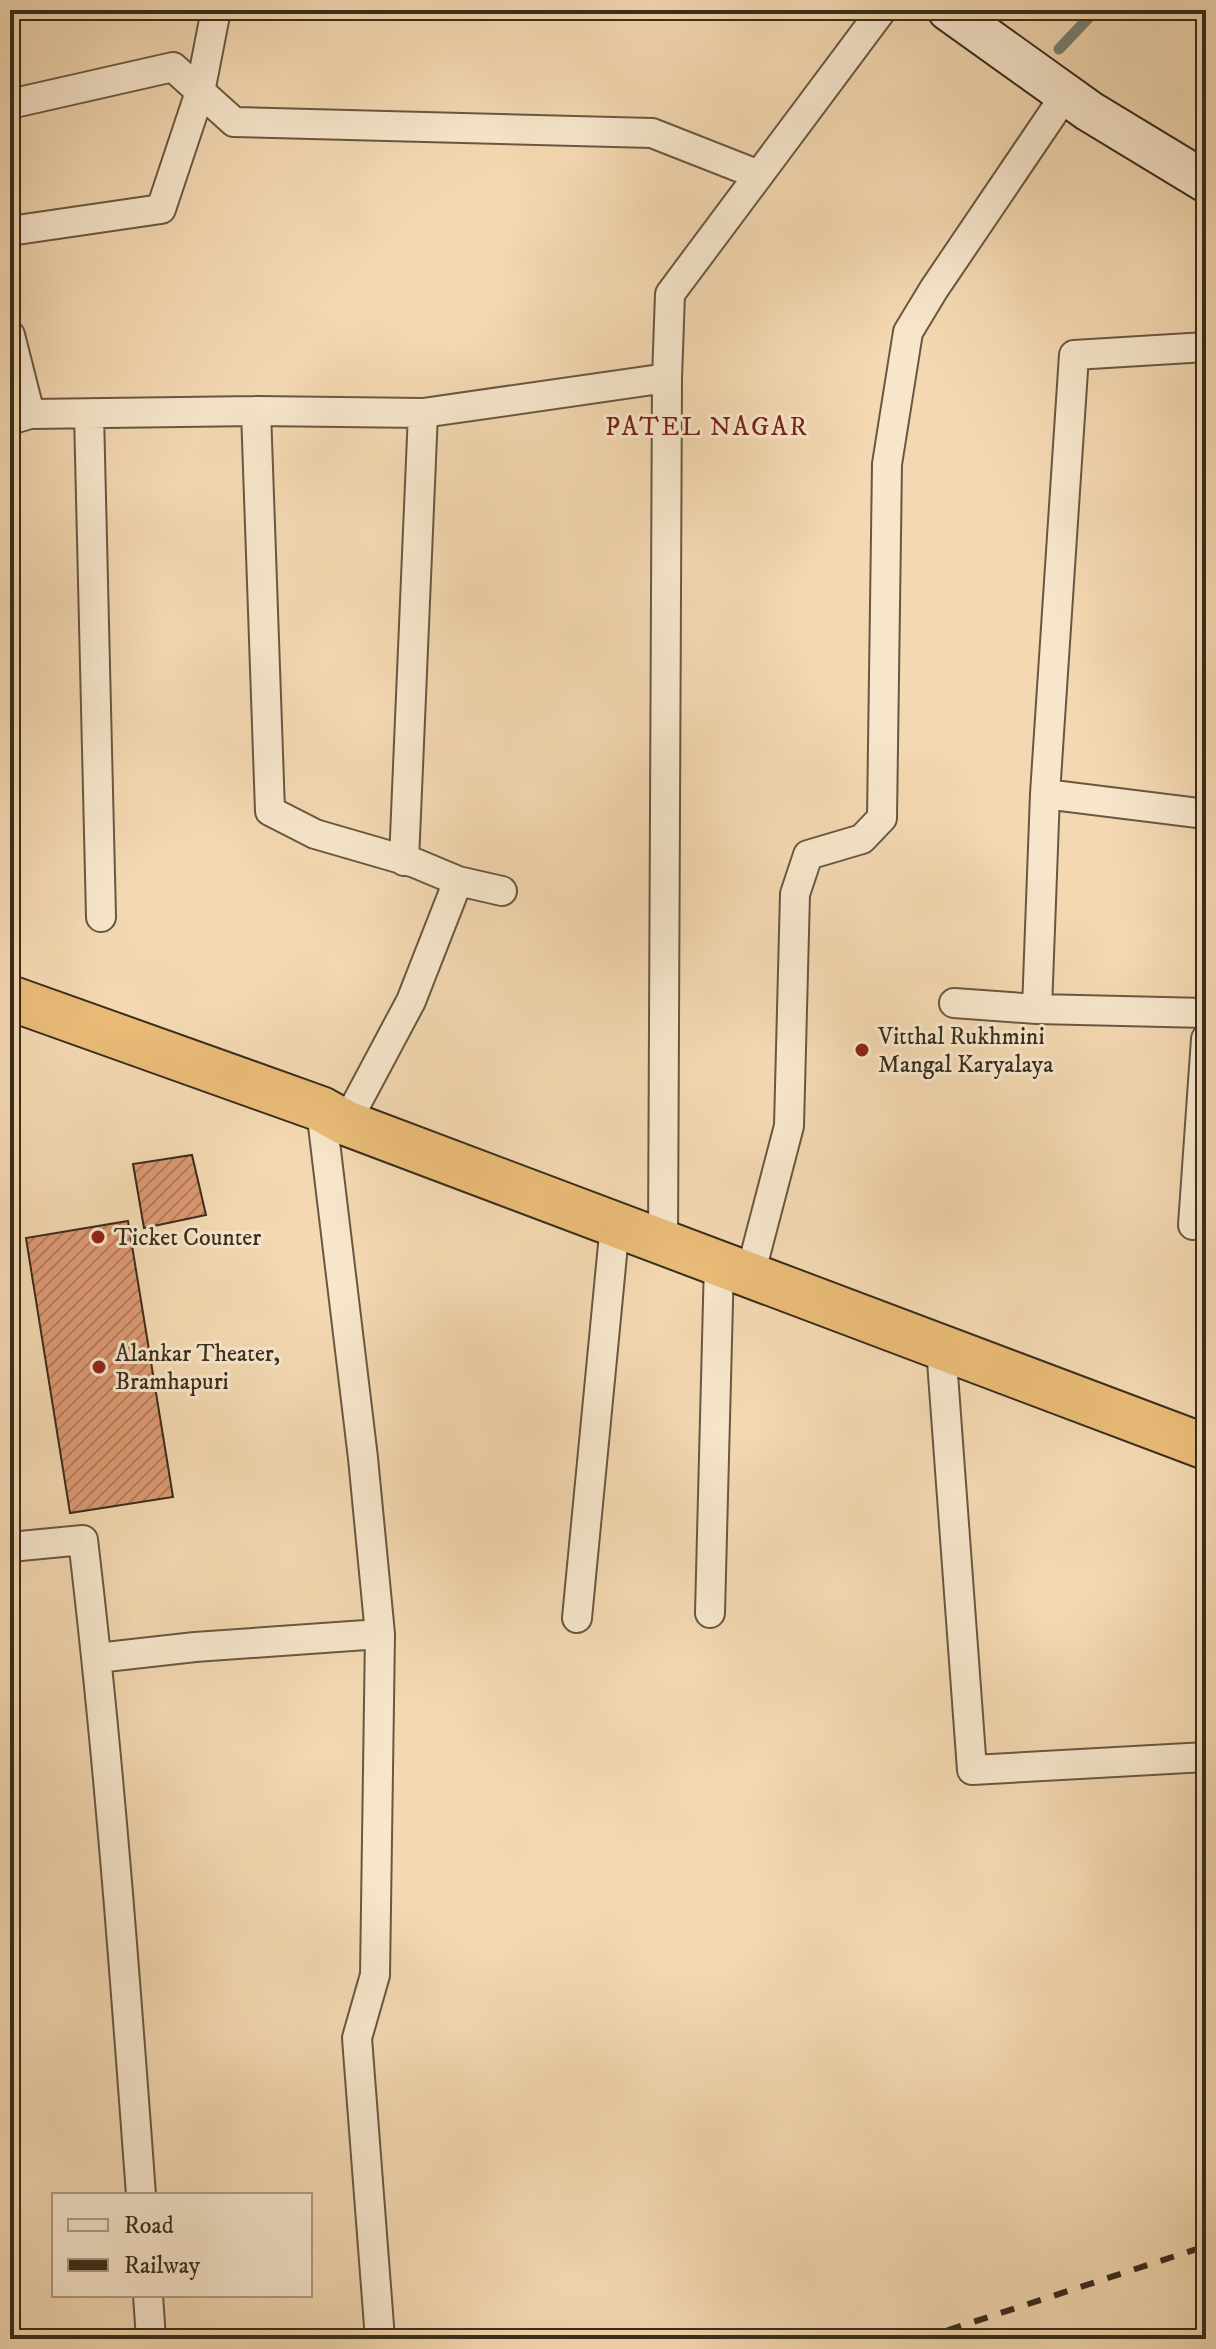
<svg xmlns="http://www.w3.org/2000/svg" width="1216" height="2349" viewBox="0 0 1216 2349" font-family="'IM FELL DW Pica',serif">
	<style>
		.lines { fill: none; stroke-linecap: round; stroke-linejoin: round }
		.stream { stroke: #758176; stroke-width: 11 }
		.building { fill: url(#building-hatch); stroke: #392d1c; stroke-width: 2 }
		.street-casing { stroke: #685841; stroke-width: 32 }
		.secondary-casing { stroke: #392d1c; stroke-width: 44 }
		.highway-casing { stroke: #392d1c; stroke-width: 48 }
		.street { stroke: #f7e6cc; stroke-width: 28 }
		.secondary { stroke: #f7e6cc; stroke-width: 40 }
		.highway { stroke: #eabc78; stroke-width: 44 }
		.rail { stroke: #392d1c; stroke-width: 6; stroke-dasharray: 14 14; stroke-linecap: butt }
		.poi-dot { fill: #8f2418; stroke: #f7e6cc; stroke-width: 3 }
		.labels { text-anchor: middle; stroke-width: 6; stroke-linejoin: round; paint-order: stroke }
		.poi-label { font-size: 24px; fill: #392d1c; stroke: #f7e6cc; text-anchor: start }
		.neighbourhood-label { font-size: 26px; letter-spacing: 2px; fill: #7a1f14; stroke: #f7e6cc }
	</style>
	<defs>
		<pattern id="building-hatch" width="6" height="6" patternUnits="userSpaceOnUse" patternTransform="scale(2)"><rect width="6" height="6" fill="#de9972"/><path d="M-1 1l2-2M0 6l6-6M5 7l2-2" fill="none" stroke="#b57d5d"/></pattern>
	</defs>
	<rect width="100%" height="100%" fill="#f3d8b1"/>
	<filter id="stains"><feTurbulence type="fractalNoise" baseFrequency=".0025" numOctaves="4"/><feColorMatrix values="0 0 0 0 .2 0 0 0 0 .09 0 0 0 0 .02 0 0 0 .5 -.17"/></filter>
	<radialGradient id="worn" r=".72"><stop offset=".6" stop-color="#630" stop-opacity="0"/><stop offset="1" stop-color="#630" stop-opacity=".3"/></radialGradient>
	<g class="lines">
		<path class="stream" d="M1059,49L1096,10"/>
	</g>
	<path class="building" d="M192,1155L206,1215L144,1228L133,1164Z
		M128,1221L173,1497L70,1513L26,1238Z"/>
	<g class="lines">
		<defs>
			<path id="street" d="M10,104L173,67L234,122L652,133L759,175
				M10,231L161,209L200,92L216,10
				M10,335L30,414
				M256,411L270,811L315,834L415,863L458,881L411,1001L346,1123
				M89,414L101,917
				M10,420L30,414L256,411L423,413L667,378
				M1045,794L1206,814
				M404,861L423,413
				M458,881L502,891
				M954,1003L1037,1009L1206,1013
				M1037,1009L1045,794L1074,355L1206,347
				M1193,1225L1206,1039
				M663,1242L667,378L670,294L882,10
				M750,1275L789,1126L795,894L808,855L862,839L882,818L887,464L908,332L934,289L1066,94
				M941,1347L972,1770L1206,1757
				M10,1547L83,1540C109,1758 125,1976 141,2195
				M710,1613L719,1263
				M577,1618L615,1224
				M380,1634L375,1975L357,2038L380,2339
				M97,1658L195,1647L380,1634L363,1458L321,1109
				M148,2295L151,2339"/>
			<path id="secondary" d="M948,10L1089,111L1206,182"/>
			<path id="highway" d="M10,998L321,1109L346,1123L1206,1447"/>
		</defs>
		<use href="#street" class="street-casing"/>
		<use href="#secondary" class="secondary-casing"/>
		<use href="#highway" class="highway-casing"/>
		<use href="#street" class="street"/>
		<use href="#secondary" class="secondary"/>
		<use href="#highway" class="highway"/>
		<path class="rail" d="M921,2339L1206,2246"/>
	</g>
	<g class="poi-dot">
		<circle cx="862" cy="1050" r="8"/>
		<circle cx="98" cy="1237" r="8"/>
		<circle cx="99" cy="1367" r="8"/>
	</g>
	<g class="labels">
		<g class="poi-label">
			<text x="878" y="1044">Vitthal Rukhmini<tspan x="878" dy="28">Mangal Karyalaya</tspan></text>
			<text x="114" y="1245">Ticket Counter</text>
			<text x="115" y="1361">Alankar Theater,<tspan x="115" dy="28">Bramhapuri</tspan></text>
		</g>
		<g class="neighbourhood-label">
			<text x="707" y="435">PATEL NAGAR</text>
		</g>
	</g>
	<rect width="1216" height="2349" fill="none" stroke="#f3d8b1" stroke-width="40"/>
	<rect x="12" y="12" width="1192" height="2325" fill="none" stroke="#392d1c" stroke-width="4"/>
	<rect x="20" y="20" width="1176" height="2309" fill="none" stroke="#392d1c" stroke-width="2"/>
	<rect x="52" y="2193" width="260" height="104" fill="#f7e6cc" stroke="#ab9c86" stroke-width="2"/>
	<rect x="68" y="2219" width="40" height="12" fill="#f7e6cc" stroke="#ab9c86" stroke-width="2"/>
	<text x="124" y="2233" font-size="24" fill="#392d1c">Road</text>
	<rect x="68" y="2259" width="40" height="12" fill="#392d1c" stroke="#ab9c86" stroke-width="2"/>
	<text x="124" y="2273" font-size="24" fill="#392d1c">Railway</text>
	<rect width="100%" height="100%" filter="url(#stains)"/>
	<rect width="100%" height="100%" fill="url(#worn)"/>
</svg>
